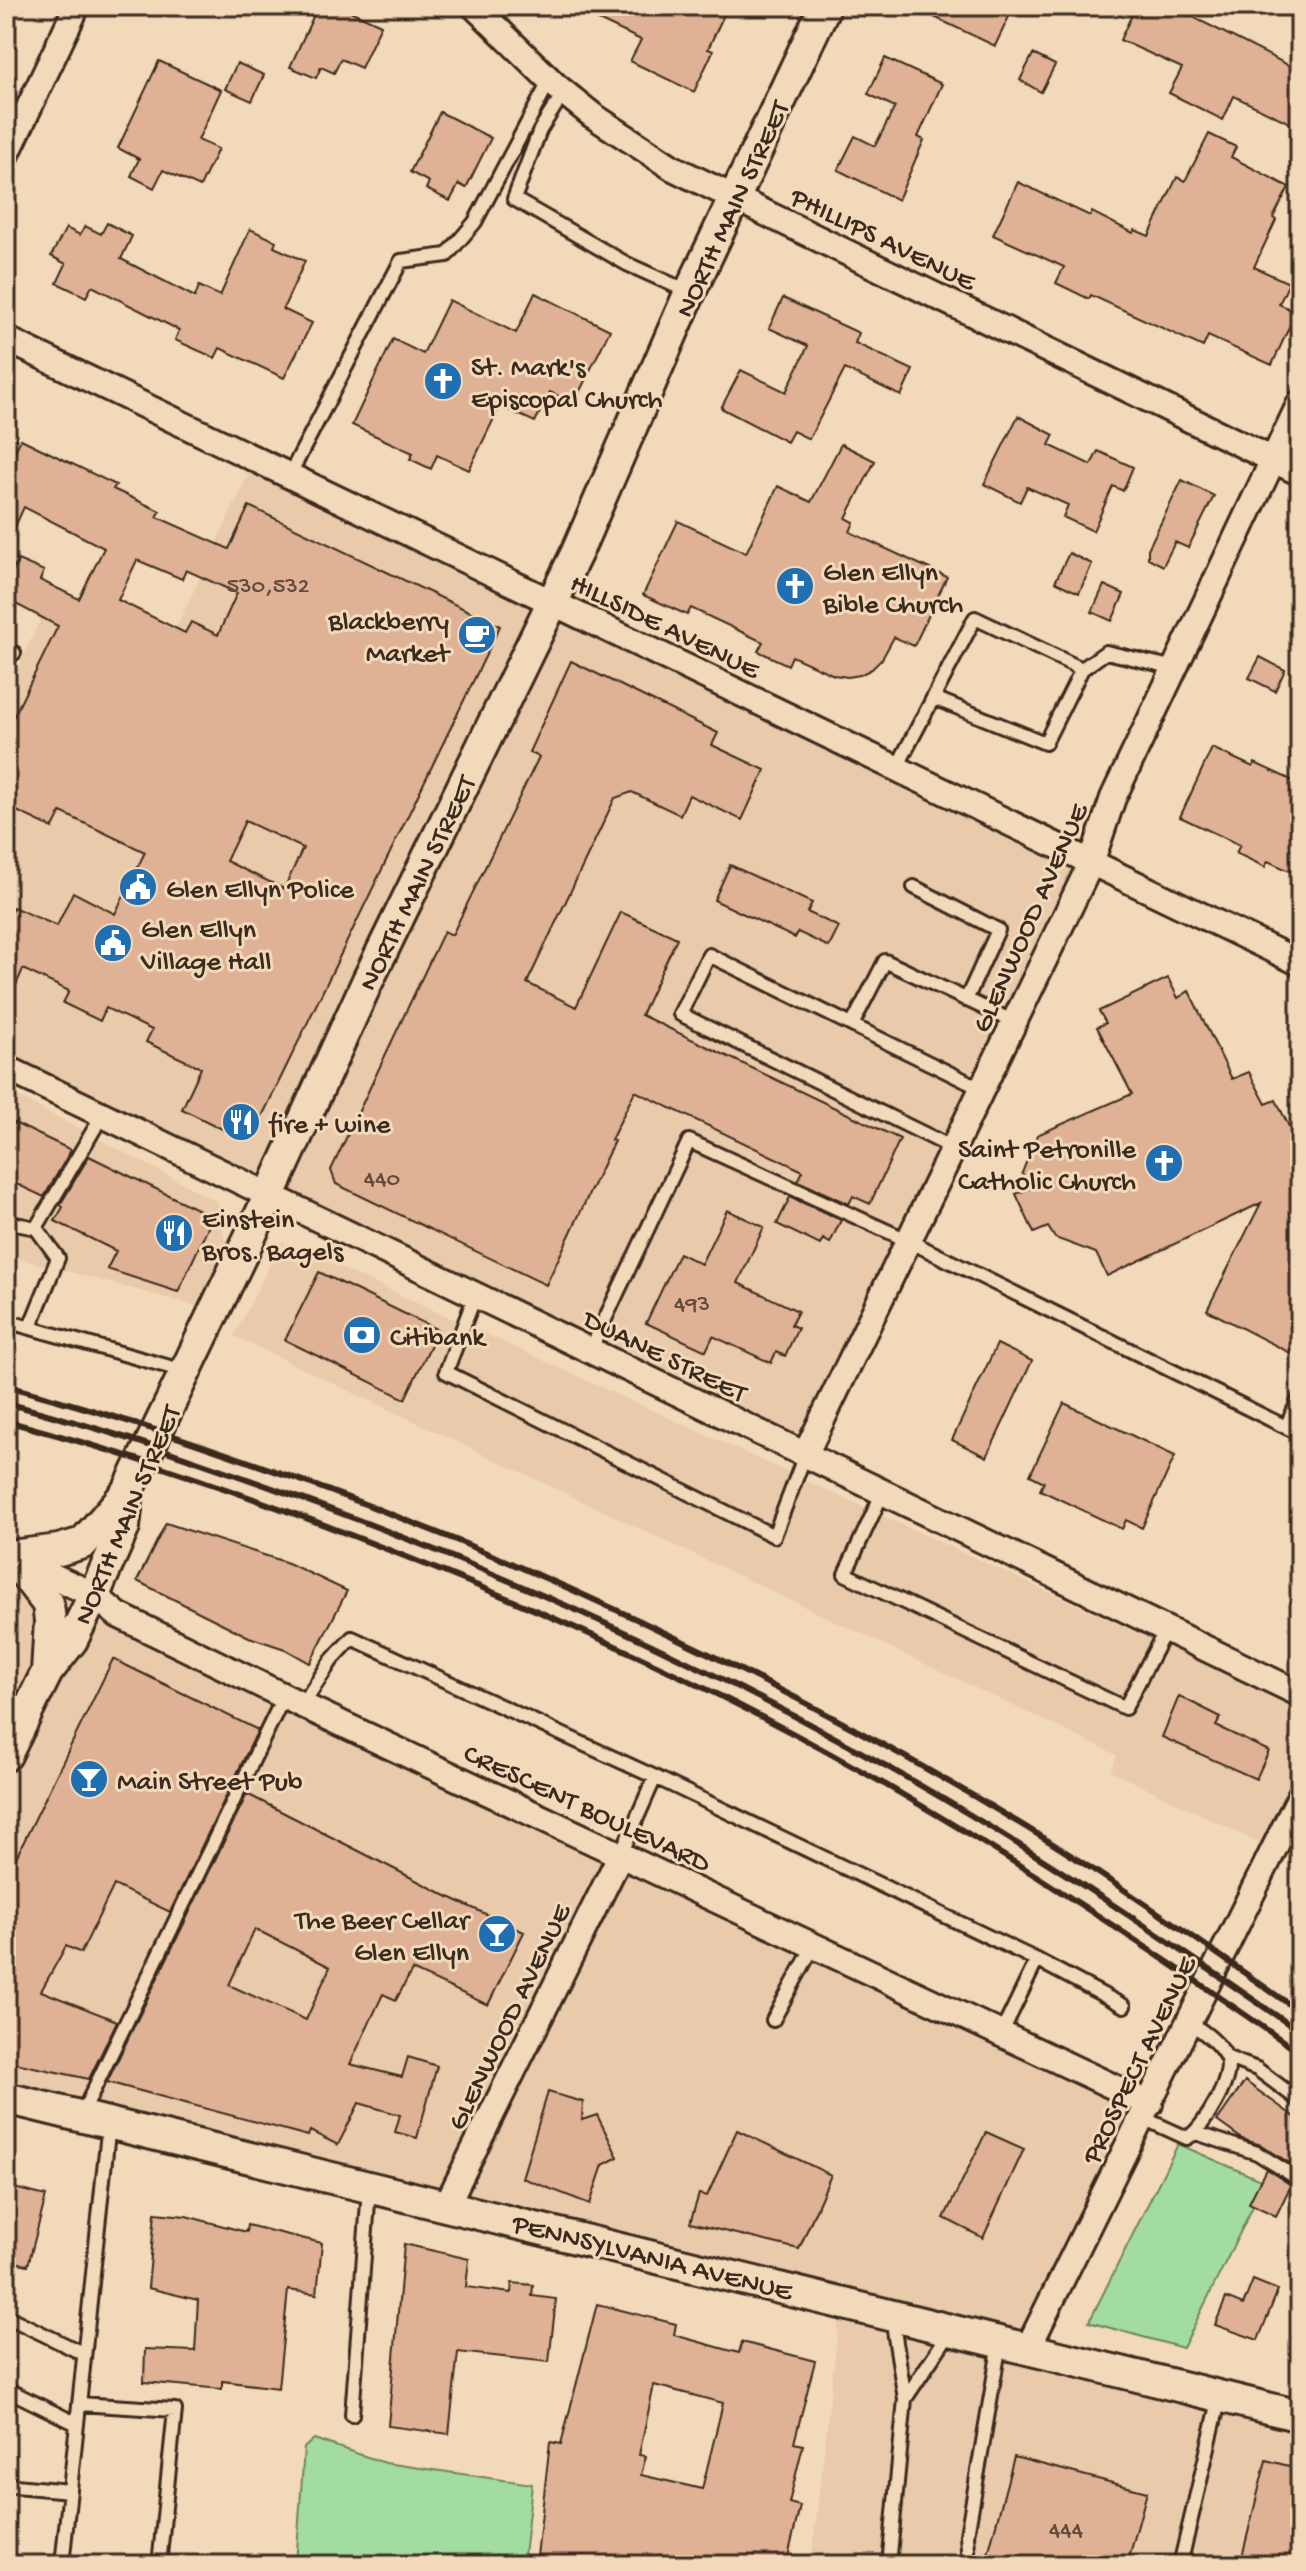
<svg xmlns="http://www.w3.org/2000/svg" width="1306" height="2571" viewBox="0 0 1306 2571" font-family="'Gochi Hand',sans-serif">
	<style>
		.built { fill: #e9caab }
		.green { fill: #a3dca1; stroke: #6f8360; stroke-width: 2 }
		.building { fill: #e0b295; stroke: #3b2a1e; stroke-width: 2; fill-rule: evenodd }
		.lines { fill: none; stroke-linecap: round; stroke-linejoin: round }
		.service-casing { stroke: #3b2a1e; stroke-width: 18 }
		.minor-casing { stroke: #3b2a1e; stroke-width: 30 }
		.tertiary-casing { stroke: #3b2a1e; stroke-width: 36 }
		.service { stroke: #f2d9b9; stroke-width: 12 }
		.minor { stroke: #f2d9b9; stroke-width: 24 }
		.tertiary { stroke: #f2d9b9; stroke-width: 30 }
		.rail { stroke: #3b2a1e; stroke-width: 6 }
		.labels { text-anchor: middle; stroke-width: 6; stroke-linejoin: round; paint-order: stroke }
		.number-label { font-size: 24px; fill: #644c3c }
		.street-label { font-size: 28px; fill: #3b2a1e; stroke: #f2d9b9 }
		.poi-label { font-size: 28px; fill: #3b2a1e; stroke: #f2d9b9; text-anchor: start }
	</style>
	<rect width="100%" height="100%" fill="#f2d9b9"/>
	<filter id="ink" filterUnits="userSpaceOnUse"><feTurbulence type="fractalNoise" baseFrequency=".0125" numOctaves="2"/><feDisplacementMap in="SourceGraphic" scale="16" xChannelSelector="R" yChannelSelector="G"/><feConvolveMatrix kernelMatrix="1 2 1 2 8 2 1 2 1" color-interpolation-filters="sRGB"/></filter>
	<g filter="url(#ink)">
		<path class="built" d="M251,469L540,606L262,1180L6,1056V686L13,679L42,616L157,669Z
			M554,614L1081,867L803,1445L277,1190Z
			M6,1090L218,1202L226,1247L204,1308L6,1255Z
			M282,1241L1300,1707V1770L1264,1845L1111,1771L1117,1755L234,1336Z
			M6,1562L73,1593L6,1736Z
			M82,1604L609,1856L442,2196L6,2090V1766Z
			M623,1865L1135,2108L1022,2337L459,2201Z
			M840,2312L1300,2426V2565H811Z"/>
		<path class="green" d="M1178,2144L1265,2182L1183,2348L1089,2322Z
			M314,2439L385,2463L532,2484L523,2565H296L304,2448Z"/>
		<path class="building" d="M318,6H339L381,25L361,68L341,59L334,73L321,67L316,78L290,67Z
			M569,6H728L708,49L713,51L694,92L630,61L641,40Z
			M911,6H1014L995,46Z
			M1136,6H1188L1185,13L1300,71V128L1234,96L1223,120L1169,93L1182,68L1120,40Z
			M1033,54L1055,65L1041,92L1020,80Z
			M885,58L942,84L918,137L924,140L898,200L838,170L855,136L875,146L895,107L868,94Z
			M159,61L221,90L198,140L218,149L200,187L163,170L154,188L131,176L139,159L118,148Z
			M237,63L264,75L252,101L225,89Z
			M440,112L491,138L466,188L459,184L450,201L426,189L429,182L410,172Z
			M1209,134L1236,147L1231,157L1289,187L1273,218L1276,220L1254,267L1289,283L1279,304L1296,312L1272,365L1208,336L1203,347L1091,295L1089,299L1056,283L1064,267L993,235L1018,182L1090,216L1092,212L1133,233L1135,230L1149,236L1177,177L1185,181Z
			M107,223L132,236L121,259L195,297L199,286L220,296L250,229L276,241L274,247L305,261L283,309L312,323L284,378L220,348L215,358L175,340L179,330L92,286L86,297L57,283L66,264L51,256L66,228L80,235L85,226L101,234Z
			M535,293L610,330L574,403L550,392L535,422L500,406L469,470L437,455L431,469L410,459L413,453L352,425L393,339L423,354L449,300L516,333Z
			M783,298L859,333L855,343L913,370L901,396L845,369L809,439L793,431L787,442L721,408L741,370L786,392L808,346L769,328Z
			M1018,416L1054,435L1049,445L1091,465L1098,451L1133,467L1123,491L1113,486L1093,531L1063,517L1068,505L1027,487L1020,502L984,484Z
			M21,439L116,485L113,489L160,511L157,517L229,549L249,506L500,626L255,1131L238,1137L182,1109L201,1068L146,1042L152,1030L106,1008L100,1021L63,1003L69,991L23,969L6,1008V923L13,907L57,926L73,892L115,914L145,852L61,812L53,828L6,806L13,789L6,785V732L58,626L6,599V587L18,560L44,571L40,580L79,599L104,548L24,507L6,546V469ZM137,560L182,579L186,570L237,593L218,635L191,622L185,633L118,600ZM245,821L303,848L284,889L226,861Z
			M841,444L875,461L846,518L854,522L850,532L947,577L914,646L894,637L882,659L872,669L860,675L848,677L834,675L792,656L788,665L758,651L763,642L691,608L687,615L643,595L678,521L746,553L778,486L811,502Z
			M1182,480L1214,496L1188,548L1175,542L1163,566L1148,558V549Z
			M1069,553L1092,564L1079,593L1055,582Z
			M1104,585L1124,594L1112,621L1092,612Z
			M1260,657L1285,670L1275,691L1249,678Z
			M571,661L718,733L712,745L765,770L742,820L689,795L680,815L632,792L615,798L527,983L576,1007L621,912L677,938L641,1015L900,1139L870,1204L853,1196L849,1204L798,1181L803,1171L635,1091L611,1140L614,1141L546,1285L336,1184L331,1170L444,931L452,935L539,757L529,752Z
			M1212,748L1253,767L1255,763L1300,784V876L1268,861L1265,867L1236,853L1240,845L1180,817Z
			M730,865L812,903L807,912L839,927L829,947L798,932L795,938L714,900Z
			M1168,978L1178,998L1189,991L1232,1079L1249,1072L1266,1104L1276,1100L1300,1149V1337L1292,1354L1207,1310L1261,1203L1107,1276L1096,1253L1055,1238L1048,1227L1034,1233L1016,1194L1030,1188L1022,1173L1037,1135L1132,1094L1097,1027L1106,1023L1099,1011Z
			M6,1119L71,1150L44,1197L6,1179Z
			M89,1156L213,1217L178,1292L107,1269L116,1251L55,1221L63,1207L60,1205Z
			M790,1197L841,1220L830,1243L823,1239L820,1245L777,1224Z
			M727,1210L764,1227L738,1283L798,1311L791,1325L798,1328L785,1356L776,1352L771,1363L713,1336L706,1351L646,1323L679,1253L701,1264Z
			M319,1272L438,1330L405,1399L285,1340Z
			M997,1344L1032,1361L987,1457L952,1440Z
			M1064,1403L1175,1456L1142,1528L1126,1520L1122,1529L1040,1490L1044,1482L1030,1475Z
			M166,1523L288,1563L347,1591L310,1663L285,1649L249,1637L137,1581Z
			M113,1659L258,1730L170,1912L114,1885L81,1953L66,1946L41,1991L117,2021L89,2079L6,2061V1878Z
			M1179,1696L1221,1717L1216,1726L1269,1751L1256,1779L1162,1737Z
			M247,1794L449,1897L524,1932L488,2005L412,1970L396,2000L383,1994L350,2064L402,2077L408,2057L437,2066L417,2138L395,2132L400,2115L359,2103L338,2145L310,2131L308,2136L107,2082ZM255,1929L330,1967L306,2020L229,1985Z
			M1245,2081L1300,2121L1299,2169L1261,2145L1242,2139L1217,2121Z
			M548,2092L583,2102L582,2120L597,2115L618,2157L603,2165L590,2204L522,2178Z
			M737,2130L831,2175L799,2249L690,2223L699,2194L707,2196Z
			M986,2132L1024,2149L983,2238L944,2218Z
			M1266,2169L1291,2185L1276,2216L1249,2203Z
			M6,2186L46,2196L28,2265L6,2260Z
			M155,2213L186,2216L246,2232L247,2225L322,2243L317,2294L288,2290L278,2388L222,2381V2389L144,2382L145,2349L195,2351L198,2300L148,2288Z
			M404,2244L469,2259L466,2287L511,2293L512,2283L533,2285L532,2296L556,2299L549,2362L458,2352L449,2434L388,2426Z
			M1253,2280L1278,2290L1258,2340L1215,2325L1226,2298L1243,2305Z
			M597,2304L676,2324L674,2335L739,2353L742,2342L815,2361L794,2443L803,2445L789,2503L800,2506L786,2565H699L659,2555L656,2565H536L550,2442L561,2444ZM654,2385L723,2403L702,2489L641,2475L646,2456L639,2455Z
			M1014,2457L1147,2492L1127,2565H985Z
			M1266,2460L1300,2469V2565H1240Z"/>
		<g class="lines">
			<defs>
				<path id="service" d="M564,92L540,130L514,199L627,264L689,292
					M289,476L401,261L447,255L475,222L550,80
					M6,650L14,653
					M934,698L1045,743L1082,669L1106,652L1175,668
					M896,769L975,618L1082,669
					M914,887L998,930L966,1000
					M852,1025L885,961L1014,1022
					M953,1148L680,1014L709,955L982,1089
					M6,1222L36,1228L58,1258L30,1327
					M36,1228L103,1114
					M475,1296L446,1372L774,1536L805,1455
					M6,1321L184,1371
					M590,1351L689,1141L909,1241L1300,1434
					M1286,1427L1300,1397
					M883,1492L845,1574L1125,1708L1166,1629
					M302,1705L331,1661L352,1638L655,1777
					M621,1854L655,1777L1037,1960
					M773,2020L814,1945
					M1001,2034L1037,1960L1124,2006
					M1228,2058L1257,2069L1300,2101
					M81,2116L284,1696
					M1143,2118L1187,2138C1204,2129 1236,2074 1226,2057C1219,2042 1202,2031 1189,2022
					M1196,2133L1257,2153L1300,2180
					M6,2316L84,2354
					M6,2389L77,2424
					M905,2399L950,2332
					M79,2404L175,2410L159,2565
					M352,2415L369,2189
					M6,2482L15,2486L70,2491
					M62,2565L109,2123
					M889,2565L905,2399L892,2318
					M969,2565L967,2535L1000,2343
					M1180,2565L1220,2397"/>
				<path id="minor" d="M474,6L556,86L592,115L673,168L1300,473
					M6,156L77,6
					M6,339L1300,963
					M6,1068L1300,1694
					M805,1455L1091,863L1113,798L1300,403
					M14,1558L94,1595L118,1615L302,1705L1150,2104
					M447,2204L621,1854
					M1028,2348L1300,1796"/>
				<path id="tertiary" d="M47,1672L50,1621L48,1604L11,1556L59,1550L83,1543L128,1491
					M6,1755L47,1672L72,1640L94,1595L124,1527L128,1491L269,1197L368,980L577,552L690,292L825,6
					M6,2098L1300,2416"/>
			</defs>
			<use href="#service" class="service-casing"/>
			<use href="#minor" class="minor-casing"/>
			<use href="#tertiary" class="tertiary-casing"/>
			<use href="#service" class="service"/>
			<use href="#minor" class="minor"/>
			<use href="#tertiary" class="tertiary"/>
			<path class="rail" d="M6,1386C107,1412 205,1446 303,1481C559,1574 796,1688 1029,1829C1122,1886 1211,1949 1300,2012
				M6,1403C114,1431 219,1468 324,1507C528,1583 727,1674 916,1783C1048,1859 1175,1945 1300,2032
				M6,1421C154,1460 298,1513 439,1570C600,1635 760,1710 910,1799C1044,1877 1173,1964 1300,2053"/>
		</g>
	</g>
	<defs>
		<symbol id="church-disc" viewBox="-11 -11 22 22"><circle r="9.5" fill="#1f6fb2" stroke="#f2d9b9"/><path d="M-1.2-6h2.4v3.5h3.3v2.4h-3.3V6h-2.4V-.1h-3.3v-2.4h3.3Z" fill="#fff"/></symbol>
		<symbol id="cafe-disc" viewBox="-11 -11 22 22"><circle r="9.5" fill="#1f6fb2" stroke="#f2d9b9"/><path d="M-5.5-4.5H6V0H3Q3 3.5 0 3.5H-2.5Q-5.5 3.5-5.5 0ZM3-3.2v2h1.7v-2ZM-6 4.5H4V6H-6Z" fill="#fff"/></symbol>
		<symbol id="civic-disc" viewBox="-11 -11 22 22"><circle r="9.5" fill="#1f6fb2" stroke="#f2d9b9"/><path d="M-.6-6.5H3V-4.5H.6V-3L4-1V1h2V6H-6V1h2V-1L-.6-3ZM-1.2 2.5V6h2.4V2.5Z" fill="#fff"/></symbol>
		<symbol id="restaurant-disc" viewBox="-11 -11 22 22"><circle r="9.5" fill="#1f6fb2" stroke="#f2d9b9"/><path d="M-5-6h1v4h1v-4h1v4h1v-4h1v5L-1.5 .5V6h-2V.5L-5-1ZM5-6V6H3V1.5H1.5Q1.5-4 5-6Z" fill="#fff"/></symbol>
		<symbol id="bank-disc" viewBox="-11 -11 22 22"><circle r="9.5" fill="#1f6fb2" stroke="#f2d9b9"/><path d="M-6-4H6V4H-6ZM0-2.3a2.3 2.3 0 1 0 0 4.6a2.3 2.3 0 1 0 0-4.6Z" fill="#fff"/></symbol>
		<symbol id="bar-disc" viewBox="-11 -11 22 22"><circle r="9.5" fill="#1f6fb2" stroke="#f2d9b9"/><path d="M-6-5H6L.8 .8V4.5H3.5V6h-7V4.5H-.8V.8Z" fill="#fff"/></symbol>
	</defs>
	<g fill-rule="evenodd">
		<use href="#church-disc" x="421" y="359" width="44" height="44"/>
		<use href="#church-disc" x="773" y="564" width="44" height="44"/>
		<use href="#cafe-disc" x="455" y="613" width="44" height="44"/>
		<use href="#civic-disc" x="116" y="865" width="44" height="44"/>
		<use href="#civic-disc" x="91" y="921" width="44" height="44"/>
		<use href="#restaurant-disc" x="219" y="1100" width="44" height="44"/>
		<use href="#church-disc" x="1142" y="1141" width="44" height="44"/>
		<use href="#restaurant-disc" x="152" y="1211" width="44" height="44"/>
		<use href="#bank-disc" x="340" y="1313" width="44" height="44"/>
		<use href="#bar-disc" x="67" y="1757" width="44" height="44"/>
		<use href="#bar-disc" x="475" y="1912" width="44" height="44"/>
	</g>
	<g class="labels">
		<g class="number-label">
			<text x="268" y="592">530,532</text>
			<text x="382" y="1185">440</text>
			<text x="692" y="1310">493</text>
			<text x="1066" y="2536">444</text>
		</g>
		<g class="street-label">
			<text transform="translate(730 208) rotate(-65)" y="10">NORTH MAIN STREET</text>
			<text transform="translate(884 237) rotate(26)" y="10">PHILLIPS AVENUE</text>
			<text transform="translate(666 624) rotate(26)" y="10">HILLSIDE AVENUE</text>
			<text transform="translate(415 882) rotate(-64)" y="10">NORTH MAIN STREET</text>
			<text transform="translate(1028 917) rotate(-66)" y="10">GLENWOOD AVENUE</text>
			<text transform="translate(666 1354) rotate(26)" y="10">DUANE STREET</text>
			<text transform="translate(125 1514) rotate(-67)" y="10">NORTH MAIN STREET</text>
			<text transform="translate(588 1806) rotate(25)" y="10">CRESCENT BOULEVARD</text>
			<text transform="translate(507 2016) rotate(-64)" y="10">GLENWOOD AVENUE</text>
			<text transform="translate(1137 2059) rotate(-64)" y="10">PROSPECT AVENUE</text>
			<text transform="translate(653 2255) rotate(14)" y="10">PENNSYLVANIA AVENUE</text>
		</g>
		<g class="poi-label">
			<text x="471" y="375">St. Mark's<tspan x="471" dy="32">Episcopal Church</tspan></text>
			<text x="823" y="580">Glen Ellyn<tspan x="823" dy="32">Bible Church</tspan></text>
			<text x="449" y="629" text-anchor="end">Blackberry<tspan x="449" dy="32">Market</tspan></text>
			<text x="166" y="897">Glen Ellyn Police</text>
			<text x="141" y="937">Glen Ellyn<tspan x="141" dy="32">Village Hall</tspan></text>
			<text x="269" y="1132">fire + wine</text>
			<text x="1136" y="1157" text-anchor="end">Saint Petronille<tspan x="1136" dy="32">Catholic Church</tspan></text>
			<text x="202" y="1227">Einstein<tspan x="202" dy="32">Bros. Bagels</tspan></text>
			<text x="390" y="1345">Citibank</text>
			<text x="117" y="1789">Main Street Pub</text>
			<text x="469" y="1928" text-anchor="end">The Beer Cellar<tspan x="469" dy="32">Glen Ellyn</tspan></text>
		</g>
	</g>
	<rect width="1306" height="2571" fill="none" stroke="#f2d9b9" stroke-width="32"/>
	<rect x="16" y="16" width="1274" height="2539" fill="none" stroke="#3b2a1e" stroke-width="3" filter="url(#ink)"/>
</svg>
